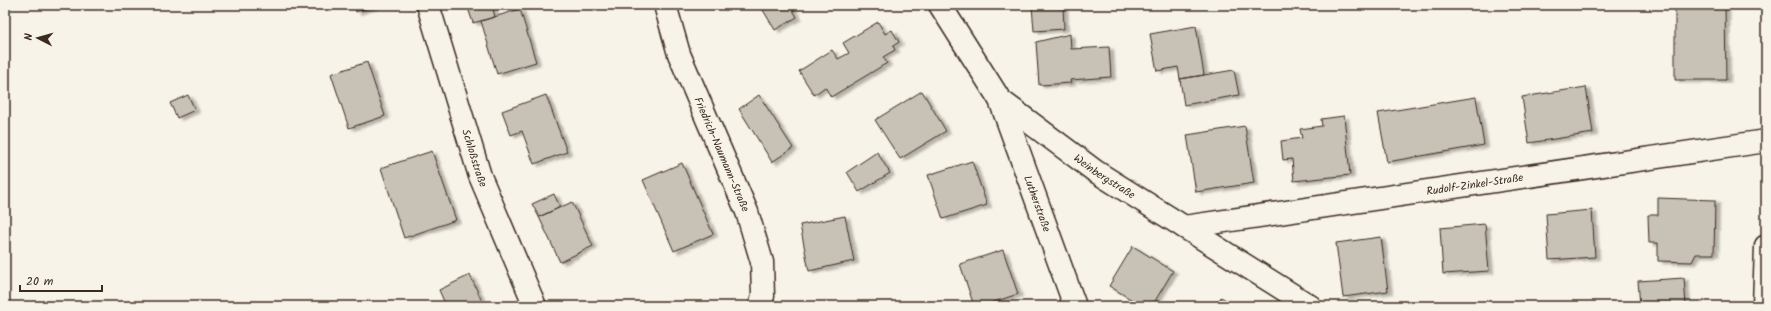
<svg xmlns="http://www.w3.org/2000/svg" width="1771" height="311" viewBox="0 0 1771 311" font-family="Kalam,sans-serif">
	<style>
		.building { fill: #c8c1b6; stroke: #3b2a1e; filter: url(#shadow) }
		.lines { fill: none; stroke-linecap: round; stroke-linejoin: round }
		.street-casing { stroke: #3b2a1e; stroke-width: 25 }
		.street { stroke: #f7f3e8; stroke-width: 22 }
		.labels { text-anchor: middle; stroke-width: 3; stroke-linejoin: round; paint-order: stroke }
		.street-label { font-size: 11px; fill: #3b2a1e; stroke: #f7f3e8 }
	</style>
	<defs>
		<filter id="shadow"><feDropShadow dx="4.5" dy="2.5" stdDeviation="1" flood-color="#0004"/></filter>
	</defs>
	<rect width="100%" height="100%" fill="#f7f3e8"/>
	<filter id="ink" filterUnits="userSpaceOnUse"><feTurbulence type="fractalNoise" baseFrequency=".025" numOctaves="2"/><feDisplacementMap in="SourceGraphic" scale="8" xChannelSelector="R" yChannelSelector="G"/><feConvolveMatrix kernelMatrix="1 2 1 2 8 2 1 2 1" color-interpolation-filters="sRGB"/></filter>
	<g filter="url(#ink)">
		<path class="building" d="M354,5H377L356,12Z
			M467,5H492L495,17L473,23Z
			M760,5H790L797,17L775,30Z
			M1063,5L1064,29L1034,31L1032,6Z
			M1675,5H1725L1726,80H1675Z
			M520,9L536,62L497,74L481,21Z
			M878,22L885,34L892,30L899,42L893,46L895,50L883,57L887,63L831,97L825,87L814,95L799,71L832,50L838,59L849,53L843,43Z
			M1196,26L1204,75L1180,79L1178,67L1157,71L1150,34Z
			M1070,34L1071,49L1109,47L1111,77L1070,80L1071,83L1039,85L1036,42Z
			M367,62L385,116L349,128L331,74Z
			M1234,70L1239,95L1184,105L1180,79Z
			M1586,87L1593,133L1529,143L1522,97Z
			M922,91L946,131L900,159L875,120Z
			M188,95L195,110L177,118L170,103Z
			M546,95L567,152L534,164L522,131L511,135L502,111Z
			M759,95L793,148L772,162L739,109Z
			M1476,97L1484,145L1387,162L1378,113Z
			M1344,116L1350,175L1294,181L1292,159L1283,160L1281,141L1302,138L1300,129L1322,126L1321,119Z
			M1245,126L1254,183L1196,192L1187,135Z
			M432,151L456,220L404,238L381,168Z
			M877,152L890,173L859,192L847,172Z
			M972,161L987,205L943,219L928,175Z
			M682,163L713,234L674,251L643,180Z
			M554,194L560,207L539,217L532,204Z
			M1658,198L1715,200L1714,254H1696L1692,262L1658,261V243H1649L1648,215H1658Z
			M572,202L593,246L560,262L539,217Z
			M1592,210L1595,257L1549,260L1546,214Z
			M845,216L854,261L809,271L800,225Z
			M1485,224L1489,271L1443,274L1440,228Z
			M1381,237L1388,291L1343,297L1336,243Z
			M1133,246L1173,271L1152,306H1142L1109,286Z
			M1003,250L1018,294L982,306H974L960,264Z
			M470,275L484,306H446L439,290Z
			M1684,278L1686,306H1640L1638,281Z
			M1221,297L1235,306H1216Z"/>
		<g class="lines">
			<defs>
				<g id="street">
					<path id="s1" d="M428,5L480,176L535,306"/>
					<path id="s2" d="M665,5L679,54L747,212L762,262L763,296L760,306"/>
					<path id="s3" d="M940,5L1000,100L1095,171L1310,306"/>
					<path id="s4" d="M1000,100L1075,306"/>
					<path id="s5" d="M1184,227L1766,141"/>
					<path d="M1764,306L1766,246"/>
				</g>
			</defs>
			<use href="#street" class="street-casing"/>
			<use href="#street" class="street"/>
		</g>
	</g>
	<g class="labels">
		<g class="street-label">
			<text dy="4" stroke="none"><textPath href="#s2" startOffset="160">Friedrich-Naumann-Straße</textPath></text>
			<text dy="4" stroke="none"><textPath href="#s1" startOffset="160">Schloßstraße</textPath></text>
			<text dy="4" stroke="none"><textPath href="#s3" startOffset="242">Weinbergstraße</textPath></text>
			<text dy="4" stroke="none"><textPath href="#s5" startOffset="294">Rudolf-Zinkel-Straße</textPath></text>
			<text dy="4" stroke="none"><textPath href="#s4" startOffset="110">Lutherstraße</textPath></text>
		</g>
	</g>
	<rect width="1771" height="311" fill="none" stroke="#f7f3e8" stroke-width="20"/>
	<rect x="10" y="10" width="1751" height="291" fill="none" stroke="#3b2a1e" stroke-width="1.5" filter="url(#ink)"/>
	<g transform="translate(38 38) rotate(276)" stroke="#f7f3e8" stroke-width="3" paint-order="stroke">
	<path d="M0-3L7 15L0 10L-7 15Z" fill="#3b2a1e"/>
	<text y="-6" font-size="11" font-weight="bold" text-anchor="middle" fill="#3b2a1e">N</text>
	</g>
	<path d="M20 285v6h82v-6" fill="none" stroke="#3b2a1e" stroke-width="2"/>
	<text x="26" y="285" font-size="12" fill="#3b2a1e" stroke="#f7f3e8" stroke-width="3" paint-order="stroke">20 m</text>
</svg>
